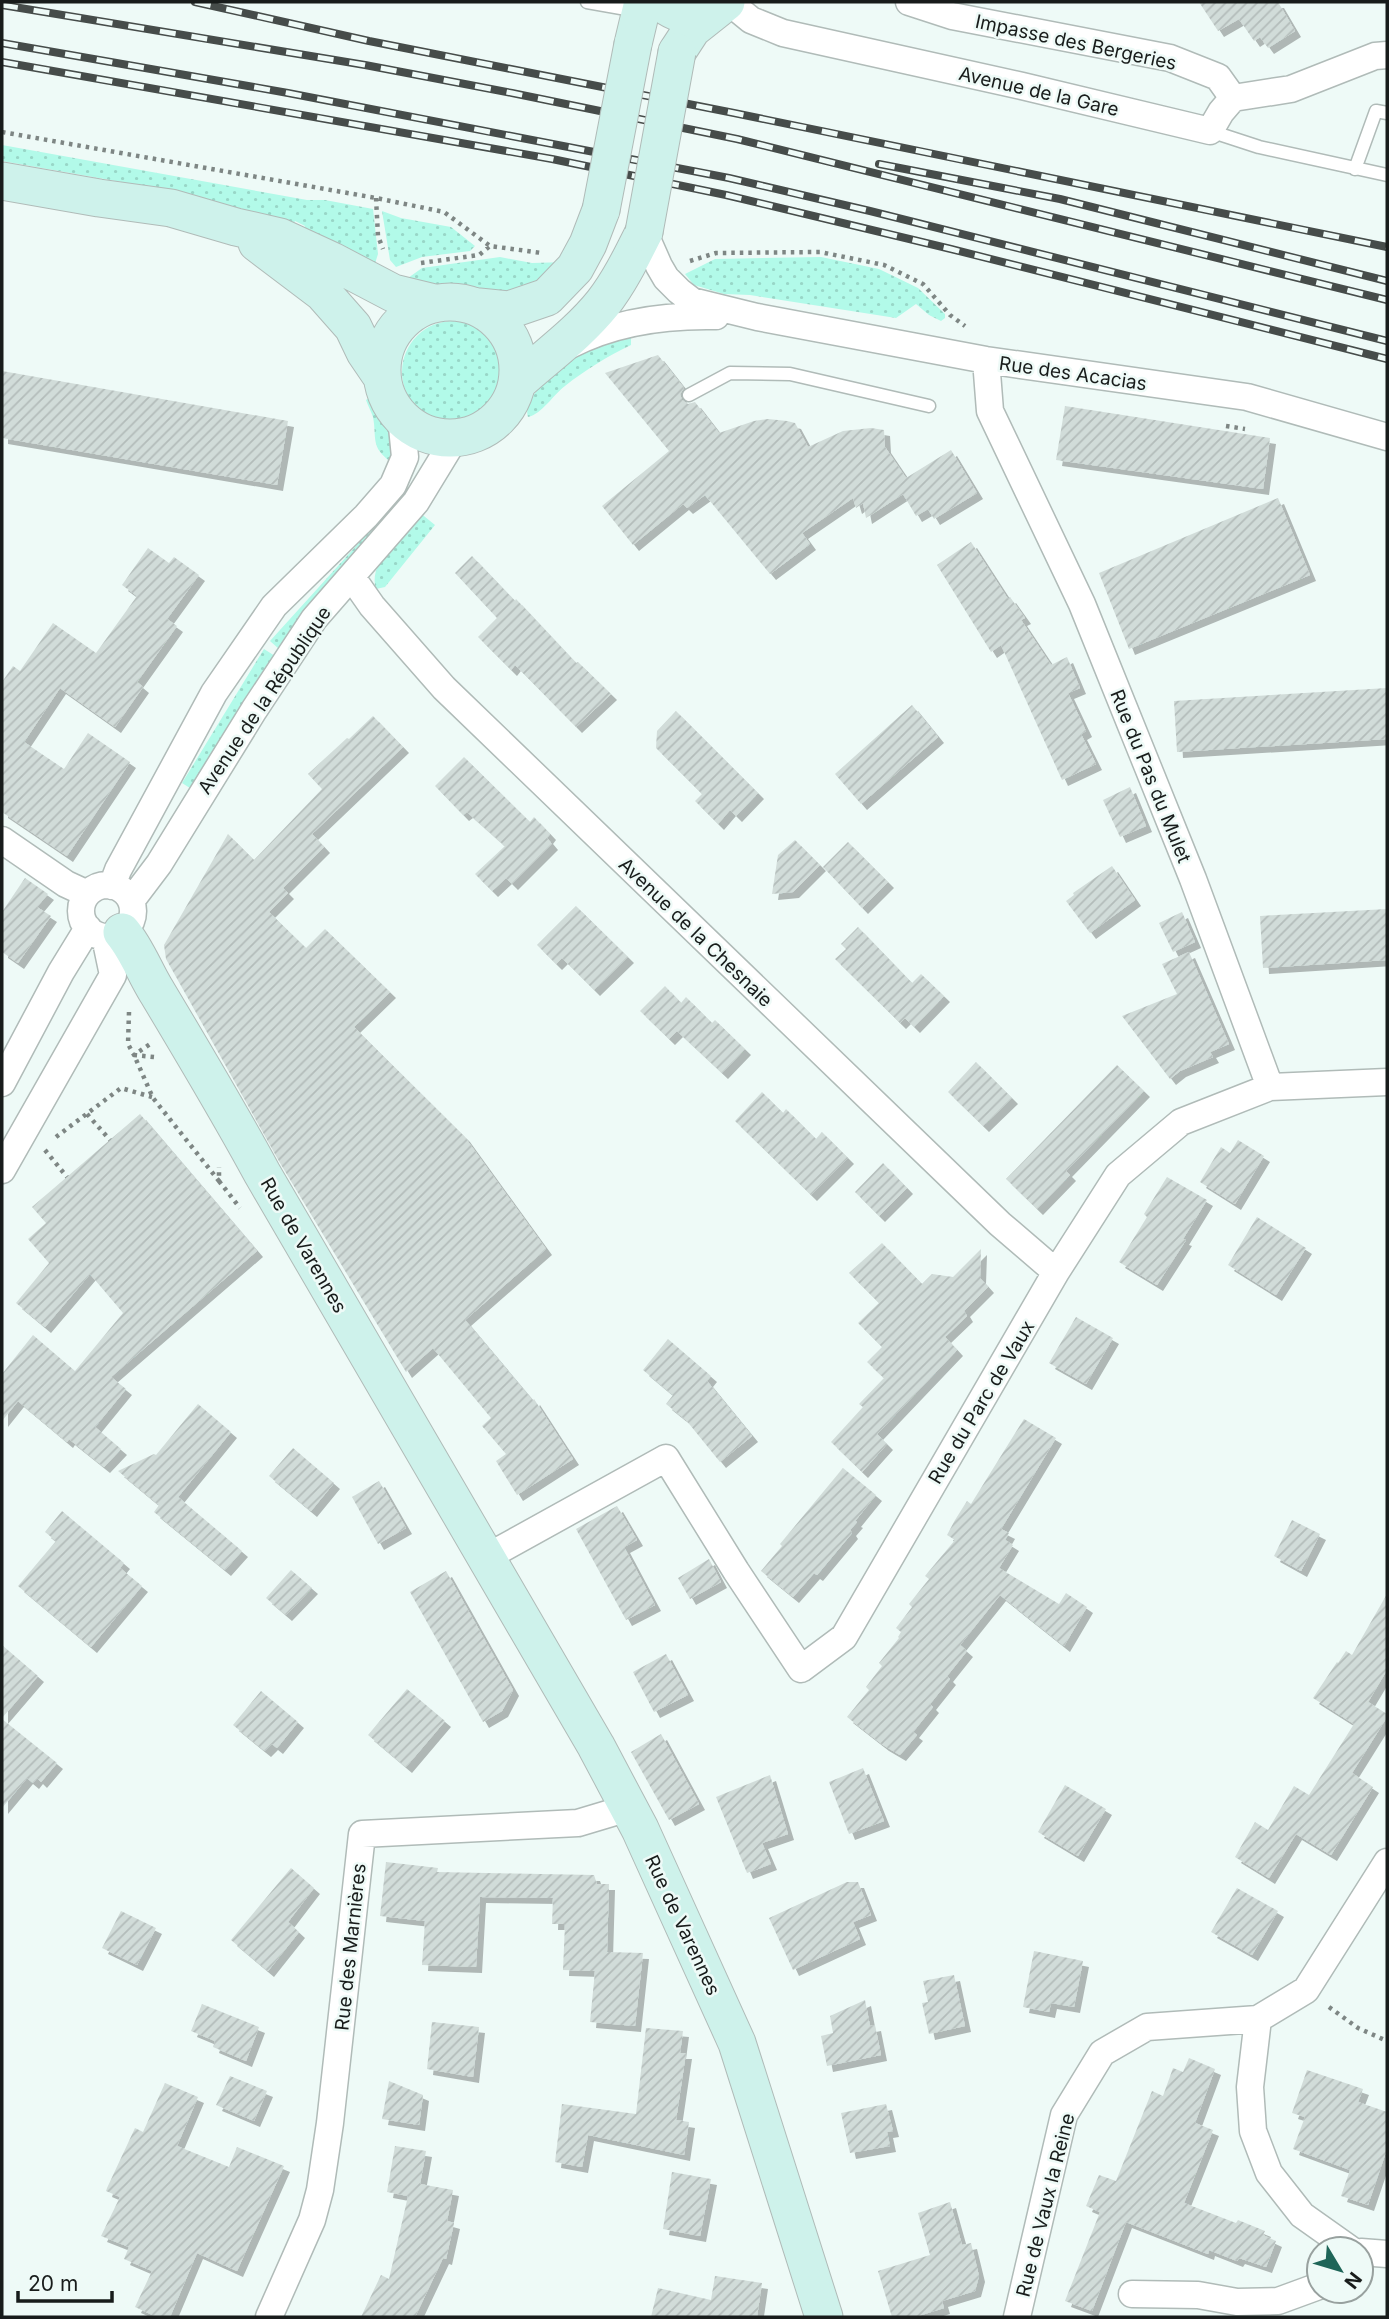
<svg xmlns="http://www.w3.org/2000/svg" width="1389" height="2319" viewBox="0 0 1389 2319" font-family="Inter,sans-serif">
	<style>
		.grass { fill: url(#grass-dots) }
		.building { fill: url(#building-hatch); filter: url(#shadow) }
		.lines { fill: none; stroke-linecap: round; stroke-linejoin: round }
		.lane-casing { stroke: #b0bbb8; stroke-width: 15 }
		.street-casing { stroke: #b0bbb8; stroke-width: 29 }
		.secondary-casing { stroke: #b0bbb8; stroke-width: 39 }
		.path { stroke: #7e8684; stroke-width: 4.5; stroke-dasharray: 3.5 5; stroke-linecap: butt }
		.lane { stroke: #fff; stroke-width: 12 }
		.street { stroke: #fff; stroke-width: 26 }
		.secondary { stroke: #cef2eb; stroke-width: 37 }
		.rail-casing { stroke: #464c4a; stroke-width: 8 }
		.rail { stroke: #eefaf7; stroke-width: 5; stroke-dasharray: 16; stroke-linecap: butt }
		.secondary-bridge-casing { stroke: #b0bbb8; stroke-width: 39; stroke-linecap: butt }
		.secondary-bridge { stroke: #cef2eb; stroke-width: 37 }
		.labels { text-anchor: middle; stroke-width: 5; stroke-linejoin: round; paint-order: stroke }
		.street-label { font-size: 19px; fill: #181c1b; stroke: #eefaf7 }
	</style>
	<defs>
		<pattern id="grass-dots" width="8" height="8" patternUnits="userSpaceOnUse" patternTransform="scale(1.75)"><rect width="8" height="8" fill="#b2fae9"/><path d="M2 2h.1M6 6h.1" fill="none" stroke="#98d6c7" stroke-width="1.8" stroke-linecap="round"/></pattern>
		<pattern id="building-hatch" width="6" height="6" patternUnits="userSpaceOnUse" patternTransform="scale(1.75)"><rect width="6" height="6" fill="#d1dcd9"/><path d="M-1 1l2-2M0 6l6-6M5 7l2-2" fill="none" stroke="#b3bcba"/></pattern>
		<filter id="shadow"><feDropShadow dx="6" dy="6" stdDeviation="0" flood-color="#0004"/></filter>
	</defs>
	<rect width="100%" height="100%" fill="#eefaf7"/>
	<path class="grass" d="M2,145L307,200H325L373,209L378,254L373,270L301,234L305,226L295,221L291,230L232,207L178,192L2,161Z
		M382,211L401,218L451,227L475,246L470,251L422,257L396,267L390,260Z
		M500,257L532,263L567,262L536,295H483L449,289L429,292L401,283L422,268Z
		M821,257L879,269L918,288L945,314V318L941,321L929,315L916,304L896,318L750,295L724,294L694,285L685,274L715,259Z
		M402 372a51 51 0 1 1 102 0a51 51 0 1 1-102 0Z
		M631,335V345C608,356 585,370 565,386C553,395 542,414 528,417C521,398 560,366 575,356C589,346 615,341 631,335Z
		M370,397C383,418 396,437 391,462C370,447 377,438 373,417C371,411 368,406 366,400Z
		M402,501L279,649L270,641L395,503Z
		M419,512L435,525L385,587L376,589C367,563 404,531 419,512Z
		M264,649L275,656L193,790L182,783Z"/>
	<path class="building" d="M1199,2H1278L1295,31L1268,48L1260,37L1254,41L1239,19L1218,31Z
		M658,355L684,388L680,394L682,400L688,404L695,402L719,433L754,421L768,419L787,421L795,423L808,447L843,431L871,428L884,430L885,447L906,478L951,450L977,493L934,519L928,509L916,516L903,494L866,518L863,503L856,508L853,498L802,533L810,544L770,574L705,495L687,508L683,504L633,545L602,506L669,451L605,373Z
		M2,371L288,421L277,485L2,438Z
		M1065,406L1270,438L1263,489L1056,460Z
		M1278,498L1310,575L1129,649L1099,573Z
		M971,542L1008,599L1010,597L1025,618L1021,620L1051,665L1067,657L1080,688L1068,693L1086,731L1081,734L1096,764L1062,780L1001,645L991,652L937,565Z
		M148,548L169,563L174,557L199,575L167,619L177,626L137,682L143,687L115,727L60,688L24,742L64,769L88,733L130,762L67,856L2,812V682L13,666L20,671L53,623L96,653L137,596L122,585Z
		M472,556L515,601L516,599L576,663L578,662L611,694L576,727L515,665L511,670L478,637L497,618L455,573Z
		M1387,688V739L1177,752L1174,701Z
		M912,705L938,737L861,804L835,774Z
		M676,711L758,793L736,816L730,810L718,824L695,801L702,794L656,748L657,731Z
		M373,716L403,747L312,834L324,847L283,888L288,893L269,912L306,948L325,929L390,992L354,1027L464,1136L546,1249L465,1320L533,1401L534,1399L573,1459L517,1495L496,1461L506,1454L482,1426L491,1418L433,1348L406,1372L280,1163L166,959L164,945L228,834L254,860L322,789L308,774L347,738L349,739Z
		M464,757L530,822L534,817L550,834L547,838L552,844L512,884L506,878L492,891L475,874L505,846L467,812L463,815L435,786Z
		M1130,787L1146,826L1120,837L1103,800Z
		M795,840L820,865L793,892L772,894L778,855Z
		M848,842L888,882L862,908L823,867Z
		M1112,866L1135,900L1090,933L1066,901L1074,895L1073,893Z
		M25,878L48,894L37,907L51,916L18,963L2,952V912Z
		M576,906L628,957L594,990L562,958L556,964L537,945Z
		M1387,909V960L1263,968L1260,916Z
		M1182,912L1195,942L1173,952L1159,923Z
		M858,927L912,983L921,974L944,996L914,1027L905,1018L900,1023L835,959L846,949L841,944Z
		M1189,952L1229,1044L1210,1052L1213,1057L1180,1071L1170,1079L1122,1016L1177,994L1162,964Z
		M665,986L681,1003L686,997L712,1023L715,1020L745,1049L722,1073L677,1031L669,1039L640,1011Z
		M976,1062L1012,1098L983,1126L948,1092Z
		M1117,1065L1144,1091L1066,1171L1070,1175L1037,1209L1006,1179Z
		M762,1092L783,1113L786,1109L816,1139L822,1132L848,1158L811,1195L735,1121Z
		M140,1114L257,1251L111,1377L126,1389L95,1427L121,1449L104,1467L69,1439L67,1442L18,1401L2,1421V1374L33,1335L75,1371L123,1313L90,1274L45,1327L16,1303L49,1263L28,1239L46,1223L32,1207Z
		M1238,1140L1264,1156L1235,1204L1200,1182L1221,1147L1230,1153Z
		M883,1163L907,1188L879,1216L855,1192Z
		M1167,1177L1207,1200L1183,1239L1186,1240L1157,1285L1119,1262L1147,1217L1144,1214Z
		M1257,1217L1306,1248L1276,1295L1228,1265Z
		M882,1243L922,1284L932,1274L953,1277L981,1249L980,1278L988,1287L964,1311L967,1316L945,1337L957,1350L877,1434L887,1444L862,1472L831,1442L863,1407L859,1404L884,1378L867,1362L882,1347L858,1323L879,1303L849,1273Z
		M1076,1317L1113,1338L1086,1384L1049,1363Z
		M668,1339L711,1376L707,1381L752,1436L720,1462L686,1420L666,1404L673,1395L643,1370Z
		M198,1404L231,1432L178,1497L242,1551L225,1570L154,1512L159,1505L118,1471L154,1454L156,1455Z
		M1024,1419L1056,1438L1001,1529L1009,1533L1005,1540L1013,1545L999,1568L1059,1604L1066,1593L1087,1607L1064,1646L1000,1595L960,1645L967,1651L947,1676L950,1679L930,1704L933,1707L913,1732L917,1735L900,1755L883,1745L847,1717L869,1690L866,1687L882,1666L879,1663L899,1638L898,1637L901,1632L896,1628L912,1607L909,1604L929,1579L925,1576L955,1540L947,1535L955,1520L967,1501L971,1504Z
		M293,1448L334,1483L311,1511L269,1476Z
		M843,1468L876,1495L855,1521L857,1522L850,1530L852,1533L817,1575L814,1573L793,1597L761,1571L782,1546L780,1544Z
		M379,1481L406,1528L378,1544L352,1497Z
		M617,1506L637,1540L624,1547L655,1605L626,1620L576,1529Z
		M62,1511L124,1563L120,1568L142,1586L91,1647L18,1586L56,1541L45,1532Z
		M1292,1520L1320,1534L1301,1571L1274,1556Z
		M709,1559L721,1582L690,1599L678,1578Z
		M291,1570L312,1588L286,1615L266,1598Z
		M446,1571L513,1690L502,1711L483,1722L410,1592Z
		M1387,1594V1670L1368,1702L1387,1714V1717L1352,1773L1373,1787L1331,1855L1296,1834L1269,1878L1235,1857L1255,1822L1268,1830L1294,1786L1309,1795L1354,1724L1313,1698L1337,1662L1338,1663L1346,1651L1352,1655Z
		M2,1645L38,1676L2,1718Z
		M666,1654L688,1695L654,1712L633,1672Z
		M407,1689L445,1721L406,1767L368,1735Z
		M261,1691L298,1722L277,1748L272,1744L265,1751L233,1725Z
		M2,1719L57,1763L41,1782L37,1778L33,1783L27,1778L2,1808Z
		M661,1734L699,1804L669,1820L631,1752Z
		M863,1768L884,1821L849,1834L829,1782Z
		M770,1775L788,1834L762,1843L771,1864L747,1873L716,1797Z
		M1065,1785L1106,1809L1078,1856L1038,1832Z
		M386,1862L438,1868L437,1872L594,1875L597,1884H609L607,1952L643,1953L635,2026L590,2022L595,1971L563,1970L565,1924H552L553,1898L480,1897L476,1967L422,1965L425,1921L380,1916Z
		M291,1868L314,1888L288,1922L299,1932L268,1971L231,1940Z
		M847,1882H858L871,1915L853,1922L860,1939L793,1970L769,1918Z
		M1237,1888L1278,1911L1252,1955L1211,1932Z
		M121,1911L156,1928L137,1965L102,1948Z
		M1034,1951L1083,1961L1074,2007L1051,2003L1049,2012L1023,2007Z
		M954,1975L965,2026L929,2034L922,2003L928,2002L923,1981Z
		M865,2000L870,2026L875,2025L881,2055L827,2066L821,2036L833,2033L830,2016Z
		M202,2004L259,2027L246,2061L213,2047L215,2041L191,2031Z
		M432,2022L479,2027L473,2077L427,2069Z
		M646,2028L683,2031L680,2053H686L676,2120L689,2122L684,2155L588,2135L582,2167L555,2162L562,2104L636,2114Z
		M1189,2058L1215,2069L1195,2123L1213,2130L1184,2203L1236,2223L1238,2220L1265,2231L1263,2235L1276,2241L1266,2267L1239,2258L1237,2261L1209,2250L1208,2254L1126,2222L1092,2311L1065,2301L1100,2212L1086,2206L1099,2175L1116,2181L1152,2091L1163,2096L1173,2068L1183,2072Z
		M1307,2070L1363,2089L1358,2102L1387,2112V2149L1368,2205L1341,2196L1350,2170L1293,2149L1305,2117L1292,2113Z
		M230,2076L267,2091L254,2121L216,2105Z
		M389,2081L423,2095L419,2125L382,2119Z
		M165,2083L198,2097L177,2146L229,2167L237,2147L284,2166L237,2271L197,2253L170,2317H157L135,2307L152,2271L124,2259L129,2247L101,2236L120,2197L106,2191L107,2188L135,2128L143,2132Z
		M886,2104L893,2131L887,2132L890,2146L850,2153L841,2113Z
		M395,2146L426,2151L420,2184L453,2190L447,2221L454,2223L446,2259L443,2258L415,2317H361L381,2275L389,2279L408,2196L387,2192Z
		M672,2172L711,2179L700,2236L663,2229Z
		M950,2202L962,2245L971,2243L979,2276L975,2291L942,2301L944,2308L915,2317H892L878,2271L930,2255L918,2213Z
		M715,2276L762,2283L757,2317H651L658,2288L711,2300Z"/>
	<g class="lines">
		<defs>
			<path id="lane" d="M587,2L638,11
				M1210,131L1259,147L1387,175
				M1355,169L1376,111L1387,113
				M689,395L730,373L790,374L929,406"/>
			<path id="street" d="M729,2L751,20L783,33L1022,86L1210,131L1221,112L1233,98L1291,89L1375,56L1387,55
				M909,2L952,16L1170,58L1218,77L1233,98
				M644,232L659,266L666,278L679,291L692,301L757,317L986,360L1247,397L1387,437
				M570,345C614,322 668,315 716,316
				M986,360L990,411L1082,604L1193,879L1270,1087
				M349,579L358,586L372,606L444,688L1000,1224L1056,1272
				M2,840L66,884L79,890L85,897
				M81 911a26 26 0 1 1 52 0a26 26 0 1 1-52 0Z
				M112,886L118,870L214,693L274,606L366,516L393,485L405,457L401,417
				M131,901L159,864L254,710L314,619L416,502L455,438
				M2,1083L61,972L88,928
				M2,1170L113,975L105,937
				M487,1557L666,1458L736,1571L801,1669L844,1637L1056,1272L1118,1175L1181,1122L1270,1087L1387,1082
				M1258,2019L1250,2087L1253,2131L1269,2173L1302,2215L1350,2249
				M1361,2252L1387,2254
				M1132,2294L1198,2295L1237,2302L1278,2301L1319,2286
				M269,2317L312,2220L320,2190L330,2123L362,1834L578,1823L628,1808
				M1017,2317L1064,2115L1102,2053L1147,2027L1258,2019L1306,1990L1387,1862"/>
			<path id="secondary" d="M661,2C678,17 695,18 716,10
				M633,44L643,2
				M677,52L692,29L726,2
				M2,181L99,198L171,208L236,227L280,237L332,261L393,293L434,303
				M257,243L323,293L353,327L365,352L382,377
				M382 370a68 68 0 1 1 136 0a68 68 0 1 1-136 0Z
				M479,307L509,310L547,297L575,268L588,244L601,210
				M518,382C547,356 579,333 603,303C620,281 632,256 644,232
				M122,932C137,950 145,973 157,992C193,1052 229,1112 262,1173L596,1746L640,1829L737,2043L824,2317"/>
		</defs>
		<use href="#lane" class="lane-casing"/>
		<use href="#street" class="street-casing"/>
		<use href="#secondary" class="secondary-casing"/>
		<path class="path" d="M2,132L376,198L444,212L490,246L542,253
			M376,198L378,236L383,249
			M690,261L716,253L820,252L884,265L923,284L950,315L965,326
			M421,263L479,255L490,246
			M1226,426L1245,429
			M129,1012L128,1044L134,1055L150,1044
			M154,1057L134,1055L153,1098L219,1181V1167
			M87,1114L110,1140
			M56,1137L121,1088L152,1097
			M45,1150L67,1177
			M219,1181L240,1208
			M1329,2007L1358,2028L1387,2041"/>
		<use href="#lane" class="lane"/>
		<use href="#street" class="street"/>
		<use href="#secondary" class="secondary"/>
		<defs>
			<path id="rail" d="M195,2L369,41L734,113L1387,247
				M2,5L365,65L512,93L737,139L1387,300
				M2,43L288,93L729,178L870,211L1387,341
				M2,62L552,159L726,195L951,249L1387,359
				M879,164L1060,199L1387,281"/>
		</defs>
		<use href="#rail" class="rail-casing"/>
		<use href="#rail" class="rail"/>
		<defs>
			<path id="secondary-bridge" d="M601,210L633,44
				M644,232L677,52"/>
		</defs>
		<use href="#secondary-bridge" class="secondary-bridge-casing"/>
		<use href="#secondary-bridge" class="secondary-bridge"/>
	</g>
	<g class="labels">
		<g class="street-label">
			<text transform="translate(1076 42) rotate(12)" y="7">Impasse des Bergeries</text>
			<text transform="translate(1039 91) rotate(13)" y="7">Avenue de la Gare</text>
			<text transform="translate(1073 373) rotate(8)" y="7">Rue des Acacias</text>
			<text transform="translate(264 700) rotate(-56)" y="7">Avenue de la République</text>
			<text transform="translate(1151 776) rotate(68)" y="7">Rue du Pas du Mulet</text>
			<text transform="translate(696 932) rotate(44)" y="7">Avenue de la Chesnaie</text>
			<text transform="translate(304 1245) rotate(60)" y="7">Rue de Varennes</text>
			<text transform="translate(981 1402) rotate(-59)" y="7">Rue du Parc de Vaux</text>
			<text transform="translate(683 1925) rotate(65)" y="7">Rue de Varennes</text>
			<text transform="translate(350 1947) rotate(-84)" y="7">Rue des Marnières</text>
			<text transform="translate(1045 2205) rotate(-76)" y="7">Rue de Vaux la Reine</text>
		</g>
	</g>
	<rect width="1389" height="2319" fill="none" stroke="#181c1b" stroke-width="7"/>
	<g transform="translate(1340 2270) rotate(128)"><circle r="33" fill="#eefaf7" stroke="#98a19f" stroke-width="2"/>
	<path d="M0-5L12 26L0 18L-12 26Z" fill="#1e6558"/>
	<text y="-10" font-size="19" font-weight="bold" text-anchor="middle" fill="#181c1b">N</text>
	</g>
	<path d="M18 2291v10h94v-10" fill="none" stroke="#181c1b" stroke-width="3.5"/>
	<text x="28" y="2291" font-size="21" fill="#181c1b" stroke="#eefaf7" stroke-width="5" paint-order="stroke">20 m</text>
</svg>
